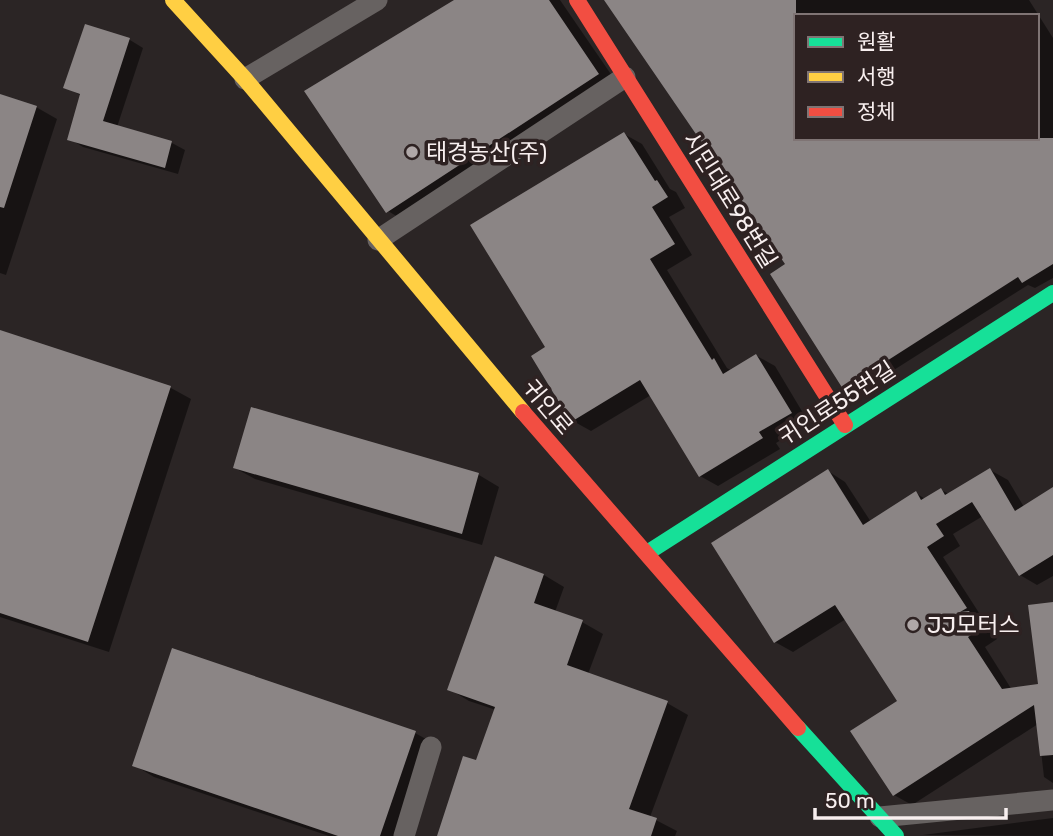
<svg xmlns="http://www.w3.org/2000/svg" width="1053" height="836" viewBox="0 0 1053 836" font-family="Rubik,'Noto Sans KR',sans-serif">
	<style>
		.shadow { fill: #0007; fill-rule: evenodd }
		.building { fill: #8b8585 }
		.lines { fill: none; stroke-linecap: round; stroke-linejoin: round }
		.street { stroke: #676261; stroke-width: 21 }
		.fast { stroke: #16e098; stroke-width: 16 }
		.slow { stroke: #ffcf43; stroke-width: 16 }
		.jam { stroke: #f24e42; stroke-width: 16 }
		.poi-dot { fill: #b0a8a8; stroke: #2e2222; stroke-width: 2.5 }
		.labels { text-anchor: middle; stroke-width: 7; stroke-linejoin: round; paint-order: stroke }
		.poi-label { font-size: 23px; fill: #f8efef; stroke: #2e2222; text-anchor: start }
		.street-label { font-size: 23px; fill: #f8efef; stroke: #2e2222 }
	</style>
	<rect width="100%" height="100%" fill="#2b2525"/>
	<path class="shadow" d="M457,0H560L619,86L408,223L388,211Z
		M606,0H1029L1053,38V278L1035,288L1028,285L856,394L844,388L787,265ZM796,16H1037V138H796Z
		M86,26L130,40L143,48L117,127L172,143L185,150L178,174L83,147L70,139L82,96L65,87Z
		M0,96L36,107L57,119L6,275L0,273Z
		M624,134L642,144L670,189L676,192L685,208L669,217L692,255L667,270L727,368L732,371L757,356L775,366L809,423L776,443L780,449L718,486L700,476L651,395L591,431L573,421L547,348Z
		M0,332L171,388L191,399L109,652L0,617Z
		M252,410L479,475L499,487L482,545L255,479L235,468Z
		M990,470L1008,480L1024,507L1053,489V576L1037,585L1020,575L983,516L953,534L960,546L943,557L983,619L981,620L987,624L997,639L985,647L1012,690L1040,685L1053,603V783L1044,777L1038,724L912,805L894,795L899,701L846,619L793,652L775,642L828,471L845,482L871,522L916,493L925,499L941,490L949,494Z
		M496,558L544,575L564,587L555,612L582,622L603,634L588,674L667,703L688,715L650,817L677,831L675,836H439L477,762L496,710L469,701L449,689Z
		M415,733L435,744L404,836H329L154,777L134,765Z
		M1053,818V836L923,835Z"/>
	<path class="building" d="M454,0H549L599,74L386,213L304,91Z
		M604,0H796V138H1053V264L1022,283L1018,277L843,389L770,274L785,264Z
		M85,24L130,38L103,121L172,141L165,168L67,140L80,94L63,88Z
		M0,94L37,106L4,208L0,207Z
		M624,132L655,181L657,180L668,197L652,207L675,244L650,259L712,360L714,358L723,374L756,354L792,413L759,432L763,438L699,477L640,380L571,422L531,356L545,347L470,225Z
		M0,330L171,386L88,642L0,613Z
		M251,407L479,473L462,534L233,468Z
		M990,468L1015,511L1053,487V555L1019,576L972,502L936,524L944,536L927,547L967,608L960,612L969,611L980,629L968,637L1002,689L1038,684L1028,605L1053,602V755L1040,756L1034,705L893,796L850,731L897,701L835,605L774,643L711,543L828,469L863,525L916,491L921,500L941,488L945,495Z
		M495,556L544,574L534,603L583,620L567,665L668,701L629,809L657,818L651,836H437L463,756L476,760L495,707L447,690Z
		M172,648L416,731L380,836H338L132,766Z"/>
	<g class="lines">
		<path class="street" d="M245,79L377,0
			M378,240L625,77
			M880,817L1053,800
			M404,836L431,747"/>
		<path class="fast" d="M647,553L1053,293
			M798,728L896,836"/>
		<path class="slow" d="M173,0L245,79L523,412"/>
		<path class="jam" d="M577,0L845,425
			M523,412L798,728"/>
	</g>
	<g class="poi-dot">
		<circle cx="412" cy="152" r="7"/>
		<circle cx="913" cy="625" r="7"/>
	</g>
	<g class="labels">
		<g class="poi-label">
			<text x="426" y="160">태경농산(주)</text>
			<text x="927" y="633">JJ모터스</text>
		</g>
		<g class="street-label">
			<text transform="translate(730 200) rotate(58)" y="8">시민대로98번길</text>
			<text transform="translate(837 403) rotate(-33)" y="8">귀인로55번길</text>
			<text transform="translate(548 407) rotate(50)" y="8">귀인로</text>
		</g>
	</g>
	<rect x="794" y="14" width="245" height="126" fill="#2e2222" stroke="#7f7474" stroke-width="2"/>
	<rect x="808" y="37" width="35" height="10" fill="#16e098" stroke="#7f7474" stroke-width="2"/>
	<text x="857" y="49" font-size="21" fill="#f8efef">원활</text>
	<rect x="808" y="72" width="35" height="10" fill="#ffcf43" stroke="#7f7474" stroke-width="2"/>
	<text x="857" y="84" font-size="21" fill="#f8efef">서행</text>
	<rect x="808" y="107" width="35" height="10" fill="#f24e42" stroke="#7f7474" stroke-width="2"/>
	<text x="857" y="119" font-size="21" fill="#f8efef">정체</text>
	<path d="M815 808v10h191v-10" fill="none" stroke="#f8efef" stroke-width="3.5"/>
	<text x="825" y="808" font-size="21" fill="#f8efef" stroke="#2e2222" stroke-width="5" paint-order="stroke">50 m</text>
</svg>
